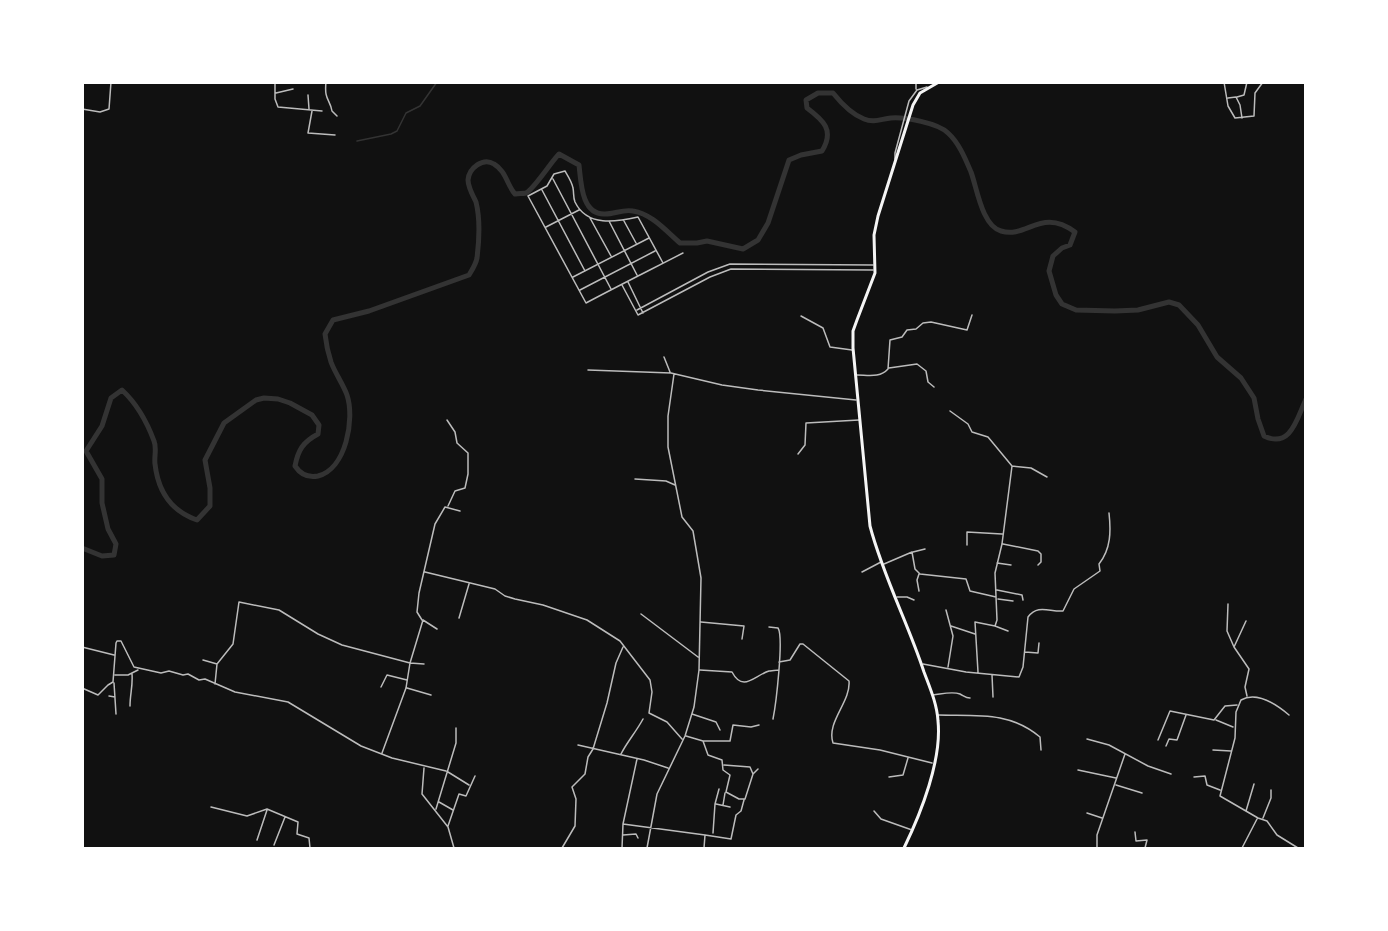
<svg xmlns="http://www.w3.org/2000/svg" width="1388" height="931" viewBox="0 0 1388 931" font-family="'Noto Serif',serif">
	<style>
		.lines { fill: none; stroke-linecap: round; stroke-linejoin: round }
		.stream { stroke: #333; stroke-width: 1.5 }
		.river { stroke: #333; stroke-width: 5 }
		.minor { stroke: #bcbcbc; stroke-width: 1.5 }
		.primary { stroke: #f5f5f5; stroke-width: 3 }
	</style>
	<rect width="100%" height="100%" fill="#111"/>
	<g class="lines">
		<path class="stream" d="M357,141L391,134L397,131L406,113L420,106L437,82"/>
		<path class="river" d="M82,548L102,556L114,555L116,544L108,529L102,503V479L86,451L102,426L111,398L122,390C136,403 147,422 154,441C157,448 154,456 155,464C158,491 171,511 197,520L210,506V488L205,460L224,423L256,400L264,398L278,399L290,403L312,415L319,425L318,434C303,442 298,450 295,466C301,475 308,478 318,476C346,469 355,419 347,395C343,384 335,373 331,362C328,353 326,343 325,334L333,320L369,311L469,275C472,270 476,264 477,258C479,242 480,218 476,202C473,196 468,187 468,180C469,168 483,157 494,164C506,171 507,185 515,194C519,193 522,194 526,193C534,189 551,162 559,154L579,165C581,181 581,215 605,214C615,214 623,209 633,211C652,214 666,231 680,243H697L707,241L743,249L758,240L768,223L789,160L801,155L822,151C835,130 823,120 807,108L806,100L818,93H833C841,103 851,114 864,119C874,123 881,119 891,118C905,117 938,123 948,133C959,143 965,158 971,172C977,188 982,226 1001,231C1027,239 1041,207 1075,232L1070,245L1062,248L1053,256L1049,271L1056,295L1062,304L1076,310L1115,311L1138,310L1169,302L1179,305L1198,325L1217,357L1241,378L1254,398L1258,419L1264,436C1291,449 1297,418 1306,399"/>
		<path class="minor" d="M275,82V99L278,107L322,111
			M326,82C324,100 330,99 332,111L337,116
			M916,82V89
			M1224,82L1228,106L1235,118L1254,116L1255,93L1263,82
			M276,93L293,89
			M308,95L309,109
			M1237,97L1244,95L1247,82
			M1228,98L1236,97L1240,105L1242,118
			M82,109L100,112L109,109L111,82
			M312,111L308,133L335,135
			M895,159V153L909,101L917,90L927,87
			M553,179L611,289
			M542,190L585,271
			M590,218L611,256
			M609,221L637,275
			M624,221L636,243
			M546,227L579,210
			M663,263L638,217C616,222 587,227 575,202C573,197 574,193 573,188C572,182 568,176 565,171L554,174L547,186L528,196L586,303C618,286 650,270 683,253
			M573,277L649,238
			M628,282L643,313
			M622,285L638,315L710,277L731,269L873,270
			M580,290L655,251
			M637,310L708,272L730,264L873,265
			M801,316L823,328L830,347L852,350
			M664,357L670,372
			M889,368L917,364L926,371L928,382L934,387
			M588,370L671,373L722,385L758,390L856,400
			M857,375C868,375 880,378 888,369L890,340L902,337L907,330L916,329L923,323L931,322L967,330L972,315
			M950,411L968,424L972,432L988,437L1012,466
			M447,420L455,432L457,443L468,453V474L465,488L455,491L448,506
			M798,454L805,445L806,423L859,420
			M635,479L666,481L675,485
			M1003,544L1038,551L1041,554V562L1038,565
			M967,545V532L1002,534
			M913,552L925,549
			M997,563L1011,565
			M884,564L912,552L915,569L920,574L966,579L970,591L996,597
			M425,572L495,589L505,596L515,599L543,605L587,620L620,641L650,680L652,692L649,713L667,722L682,739
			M862,572L881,562
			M919,574L917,580L919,591
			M997,590L1022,595L1023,600
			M897,597H907L914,600
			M998,599L1013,601
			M1228,604L1227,631L1234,647
			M946,610L953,636L948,667
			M641,614L698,657
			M459,618L469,584
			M422,620L417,612L419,593L435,524L445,507L460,511
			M1246,621L1234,647L1249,669L1245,687L1247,696
			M701,622L744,626L742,639
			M951,626L975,634
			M995,626L1008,631
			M769,627L778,628C784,637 776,704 773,719
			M82,647L114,655
			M1025,652L1038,653L1039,643
			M203,660L217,664L215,684
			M779,662L790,660L800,644H803L849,681C851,702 826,722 833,743L880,750L932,763
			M217,664L233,644L239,602L279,610L318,634L342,645L410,663L424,664
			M923,664L966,672L1019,677L1023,667L1028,617C1038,604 1049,612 1063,611L1074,589L1100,571L1099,564C1111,549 1111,531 1109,513
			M700,670L732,672C743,693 755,675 769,671C770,671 778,670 779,670
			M978,672L975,622L995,626L997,620L995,573L1002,544L1012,466L1031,468L1047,477
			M115,675H128L138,670
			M992,675L993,697
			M114,683L116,714
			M381,687L387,675L407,680
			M82,688L98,695L108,685L113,682L116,643L117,641H121L134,667L161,673L169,671L183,675L188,674L199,680L205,679L235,692L288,702L361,746L392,758L446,771
			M407,688L431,695
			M933,695C942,694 952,691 960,694C964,696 966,698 970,698
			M109,696L115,697
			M130,706C130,694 133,686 132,674
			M692,714L716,722L720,730
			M938,715C977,716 1009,711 1040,737L1041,750
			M1289,715C1276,704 1257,691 1241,700L1236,712L1235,738L1220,796L1258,818L1267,821L1277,835L1298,848
			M1216,720L1233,727
			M686,736L703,741H730L733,725L751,727L759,725
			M1087,739L1109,745L1148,766L1171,774
			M1158,740L1170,711L1214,720L1225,706L1237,705
			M703,741L708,755L722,760L723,770L730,775L726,792L739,799H745L753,774
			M578,745L644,760L668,768
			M1166,746L1169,739L1177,740L1186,715
			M1213,750L1231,751
			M382,753L406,688L410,663L423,620L437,629
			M621,754C627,742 636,732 643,719
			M637,759L623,824L705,835
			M724,765L750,767L753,774L758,769
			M424,768L422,794L448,827L454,848
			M1078,770L1116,778
			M448,772L469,785
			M889,777L903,775L908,758
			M1194,777L1205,776L1207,785L1220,790
			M1116,785L1142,793
			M439,802L453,810
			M716,804L730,807
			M723,805L725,793
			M211,807L247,816L267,809L298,822L297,834L309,838L310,848
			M436,809L456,743V728
			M874,811L881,819L912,830
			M1246,811L1254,784
			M1087,813L1102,818
			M1263,818L1271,798V790
			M448,826L459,794L466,796L475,776
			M1135,832L1136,841L1147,840L1145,848
			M713,833L715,804L719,789
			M623,835L636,834L638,838
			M257,840L267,810
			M274,845L285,817
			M562,848L575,826L576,799L572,787L585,774L588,757L593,749L607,703L616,663L623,647
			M622,848L623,824
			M647,848L657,794L685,736L694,707L699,670L701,578L693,531L682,517L668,447V416L674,374
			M704,848L705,835L731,839L736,815L741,811L744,800
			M886,848H888
			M1097,848V835L1125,754
			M1242,848L1257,819"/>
		<path class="primary" d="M904,848C921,813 942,760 938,721C937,704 930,688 924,672C908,623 883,576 870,526L853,348V331L857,320L875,273L874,235L878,216L913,105L920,93L939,82"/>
	</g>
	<rect width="1388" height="931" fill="none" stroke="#ffffff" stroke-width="168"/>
</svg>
